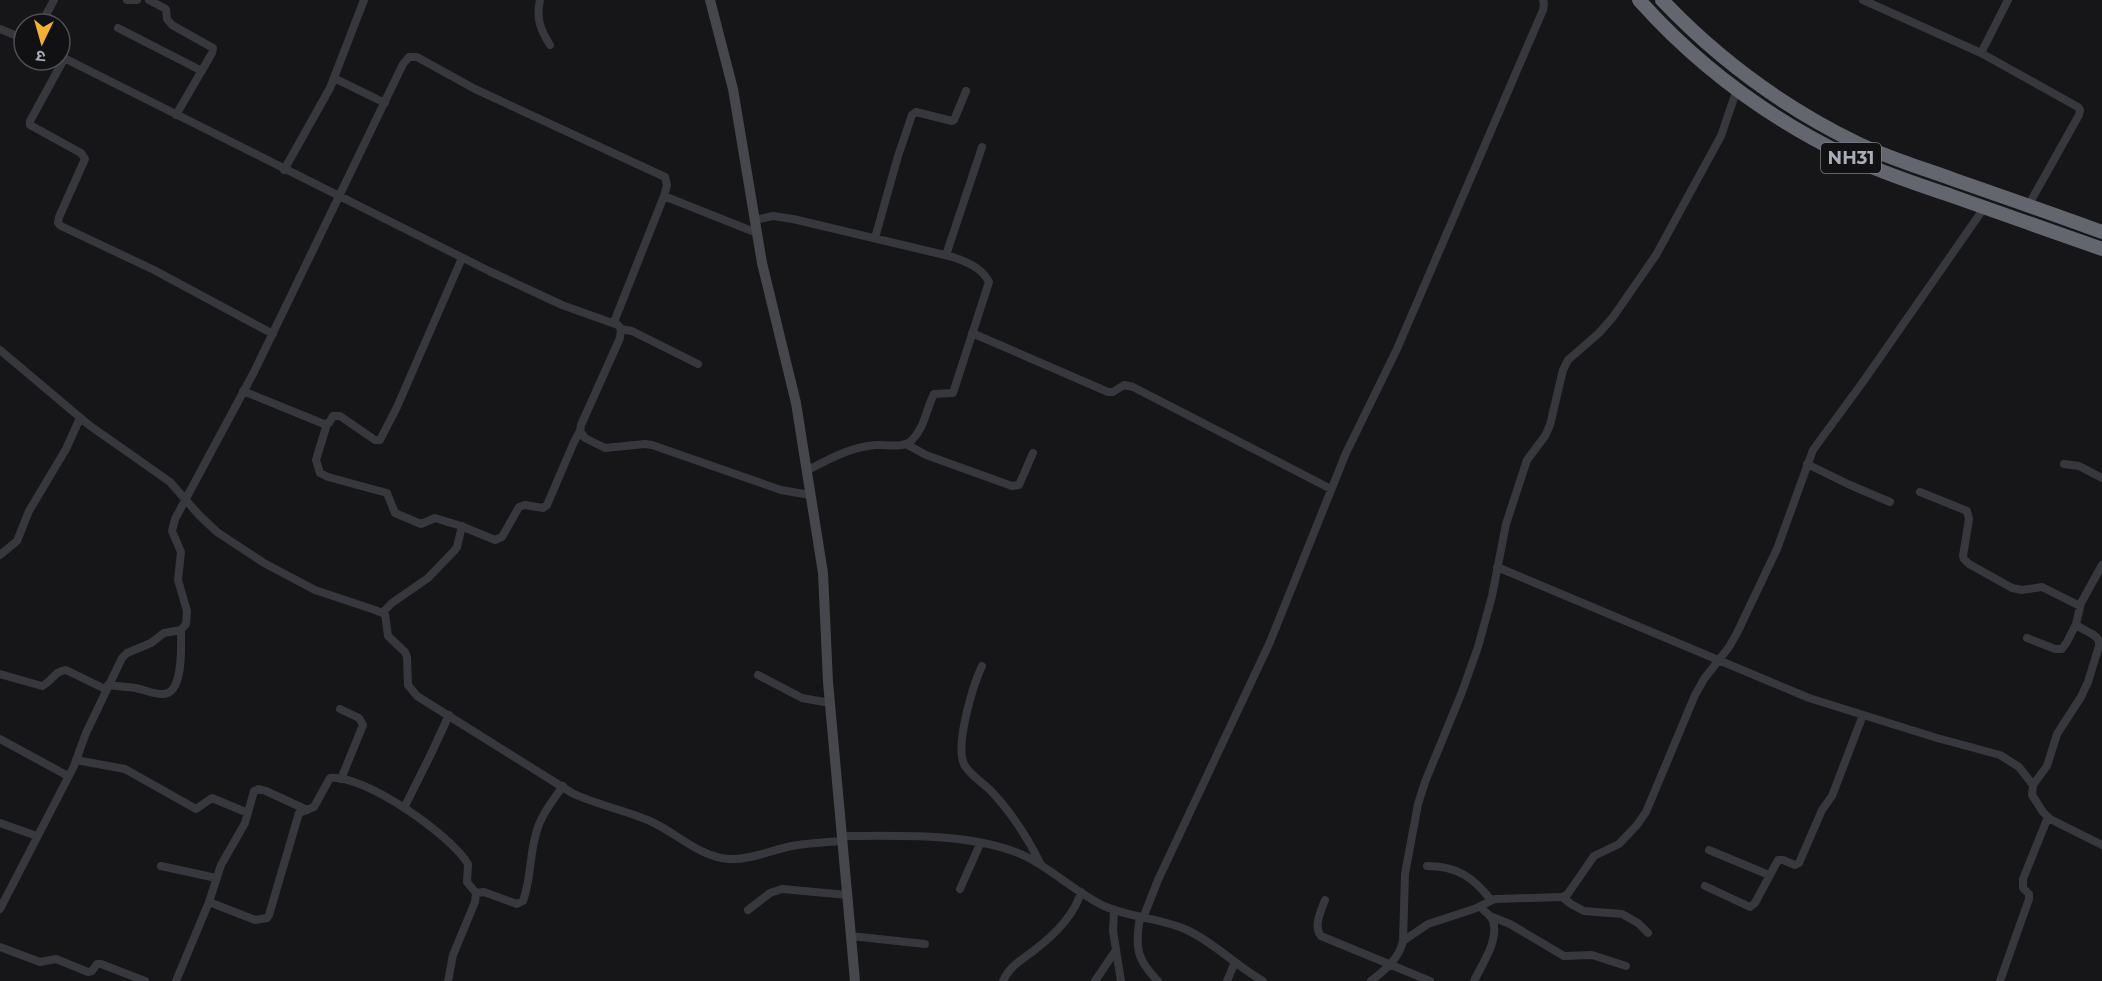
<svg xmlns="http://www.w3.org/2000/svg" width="2102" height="981" viewBox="0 0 2102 981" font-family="Montserrat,'Noto Sans Devanagari',sans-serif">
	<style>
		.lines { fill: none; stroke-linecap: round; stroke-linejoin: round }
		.street { stroke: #37383d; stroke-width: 8 }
		.secondary { stroke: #45474d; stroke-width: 10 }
		.highway { stroke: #63666e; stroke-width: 14 }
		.labels { text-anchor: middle; stroke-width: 4.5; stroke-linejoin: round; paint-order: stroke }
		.shield { fill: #111113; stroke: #7b7e86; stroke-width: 1.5 }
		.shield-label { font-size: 18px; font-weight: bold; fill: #a8adb8 }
	</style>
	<rect width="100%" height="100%" fill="#161618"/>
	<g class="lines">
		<path class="street" d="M127,0H137
			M149,0L166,9L167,19L172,25L213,48L212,53L176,115
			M540,0C536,18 540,29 550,45
			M1863,0L1981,53L2078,107L2080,110L2079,115L2028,206
			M41,24L54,0
			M118,28L202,71
			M0,29L24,39
			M1981,53L2008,0
			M60,56L489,271L562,305L618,325L621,329L620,338L581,425L580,431L585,438L605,448L645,444L652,445L781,490L810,495
			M64,59L30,121V125L81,153L85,159L59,217L58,223L61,226L154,270L273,334
			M334,78L385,103
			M284,170L330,88L364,0
			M664,196L757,233
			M755,220L773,216L793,219L953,257C967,262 982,268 989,282L953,393L934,394C926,409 925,427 912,440C904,449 886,444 876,445C850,447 829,459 806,471
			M875,238L898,156L912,115L916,112L952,121L954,120L966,91
			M946,255L982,147
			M621,329L632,331L698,364
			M972,333L1108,392H1113L1124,385L1133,387L1331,489
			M0,350L89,425L170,482L199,515L217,532L264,563L315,590L375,610L385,614L388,636L405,652L407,657L408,685L417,696L572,793C597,805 625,810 650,821C677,833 699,857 729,859C750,860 772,850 792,846C809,843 826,842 843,841
			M243,391L324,424L329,423L333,416H340L375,440H380L397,407L462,258
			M327,424L316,460L320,473L328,477L387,493L395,513L421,524L435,518L461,526L495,540L502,537L519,507L525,505L543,508L547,505L574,442L580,431
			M906,444L926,455L1012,486L1019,485L1033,453
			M1807,464L1850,485L1890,502
			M2064,464L2079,466L2102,478
			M1920,492L1967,511L1969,519L1963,556L1964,559L1969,564L2012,588L2022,590L2042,587L2080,606
			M0,555L17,541L29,511L66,449L80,418
			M2102,565L2081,603L2076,624C2083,632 2094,631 2099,641V646L2088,682L2081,697L2057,734L2047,766L2033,785L2032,795L2043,812L2050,819L2102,845
			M1497,567L1809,698L1937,738L2000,755L2019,767L2033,785
			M382,613L392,603L428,578L454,551L457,547L462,526
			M2027,638L2055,649H2062L2067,642L2076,624
			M982,666C973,685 955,744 964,764C969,775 984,783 993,793C1013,815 1028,838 1041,865
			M0,674L42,686C52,682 54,671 66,670L105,689
			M758,675L802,698L830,703
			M108,685C117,686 126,687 136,688C145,690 155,695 164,694C184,693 181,644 181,630
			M340,709L359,718L363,725L341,779
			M0,739L68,776
			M76,760L125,769L196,809L212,798L248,813
			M404,808L431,754L449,715
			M0,823L37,836
			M842,836C898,836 976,832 1027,857C1054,871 1077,893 1104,906C1131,918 1161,918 1187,930C1215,943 1236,966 1263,981
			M1709,850L1769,875
			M161,866L216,878
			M1427,866C1457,866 1473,877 1491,900
			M1705,886L1750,907L1755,903L1778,860H1783L1795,865L1799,863L1822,810L1832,796L1863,715
			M960,889L980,844
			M476,893L484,892L517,904L523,901C532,877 529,851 538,827C543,812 554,799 563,786
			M1562,897L1571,904L1584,911L1622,914L1638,923L1648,933
			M1325,900C1321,911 1313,926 1321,936L1430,981
			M209,902L255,920L267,918L269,915L299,813L314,807L330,778C364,774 451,835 468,864L467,882L476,893L475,902L453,955L448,981
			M0,909L74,766L86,733L122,658L127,653L151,643L164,633L181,630L186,624L187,611L178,580L181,552L172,531L175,519L254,372L403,64L409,57H417L475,89L665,177L667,185L664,196L614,322
			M748,910L770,893L782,889L848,895
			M1114,910L1113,931L1121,981
			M1490,916L1510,924L1564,956L1592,955L1626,966
			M1140,917C1135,947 1136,959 1158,981
			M1143,918L1158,880L1270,642L1346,453L1397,349L1543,10L1544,4L1543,0
			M851,936L925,944
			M1403,941L1428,924L1474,909L1495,899L1562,897L1567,895L1594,856L1619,844L1637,825L1646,812L1695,695L1704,679L1729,647L1737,633L1777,549L1813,450L1865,379L1984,208
			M0,947L40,962L56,959L88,972L92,971L97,964H101L145,981
			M176,981L209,902L221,865L245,823L254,791L259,789L266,791L307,810
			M1003,981C1009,967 1020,961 1032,952C1052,937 1074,917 1081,892
			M1095,981L1116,950
			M1227,981L1235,962
			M1371,981C1385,970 1399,959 1403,941L1405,874L1418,804L1425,782L1462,692L1478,647L1492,596L1506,524L1524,469L1527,460L1545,436L1550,425L1563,370L1568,360L1599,333L1613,317L1656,255L1721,136L1737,89
			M1474,981C1482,964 1499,941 1493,921C1491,915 1484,911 1480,907
			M2000,981L2029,899V894L2023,888V879L2048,817"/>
		<path class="secondary" d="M710,0L733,89L762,263L796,403L823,573L828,682L855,981"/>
		<path class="highway" d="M1639,0C1698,66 1770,119 1849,157C1882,173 1917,184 1952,196C2002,214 2052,231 2102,249
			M1662,0C1718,59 1783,107 1857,143C1888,158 1922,168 1955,180C2004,197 2053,214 2102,232"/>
	</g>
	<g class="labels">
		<rect class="shield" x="1821" y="143" width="60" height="30" rx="4.5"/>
		<g class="shield-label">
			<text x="1851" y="164">NH31</text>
		</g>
	</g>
	<g transform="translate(42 42) rotate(185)"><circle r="28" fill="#111113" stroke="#4d4f55" stroke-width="1.5"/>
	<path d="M0-4.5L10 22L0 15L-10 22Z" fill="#f2b134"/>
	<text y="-9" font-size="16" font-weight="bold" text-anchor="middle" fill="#a8adb8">उ</text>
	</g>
</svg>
